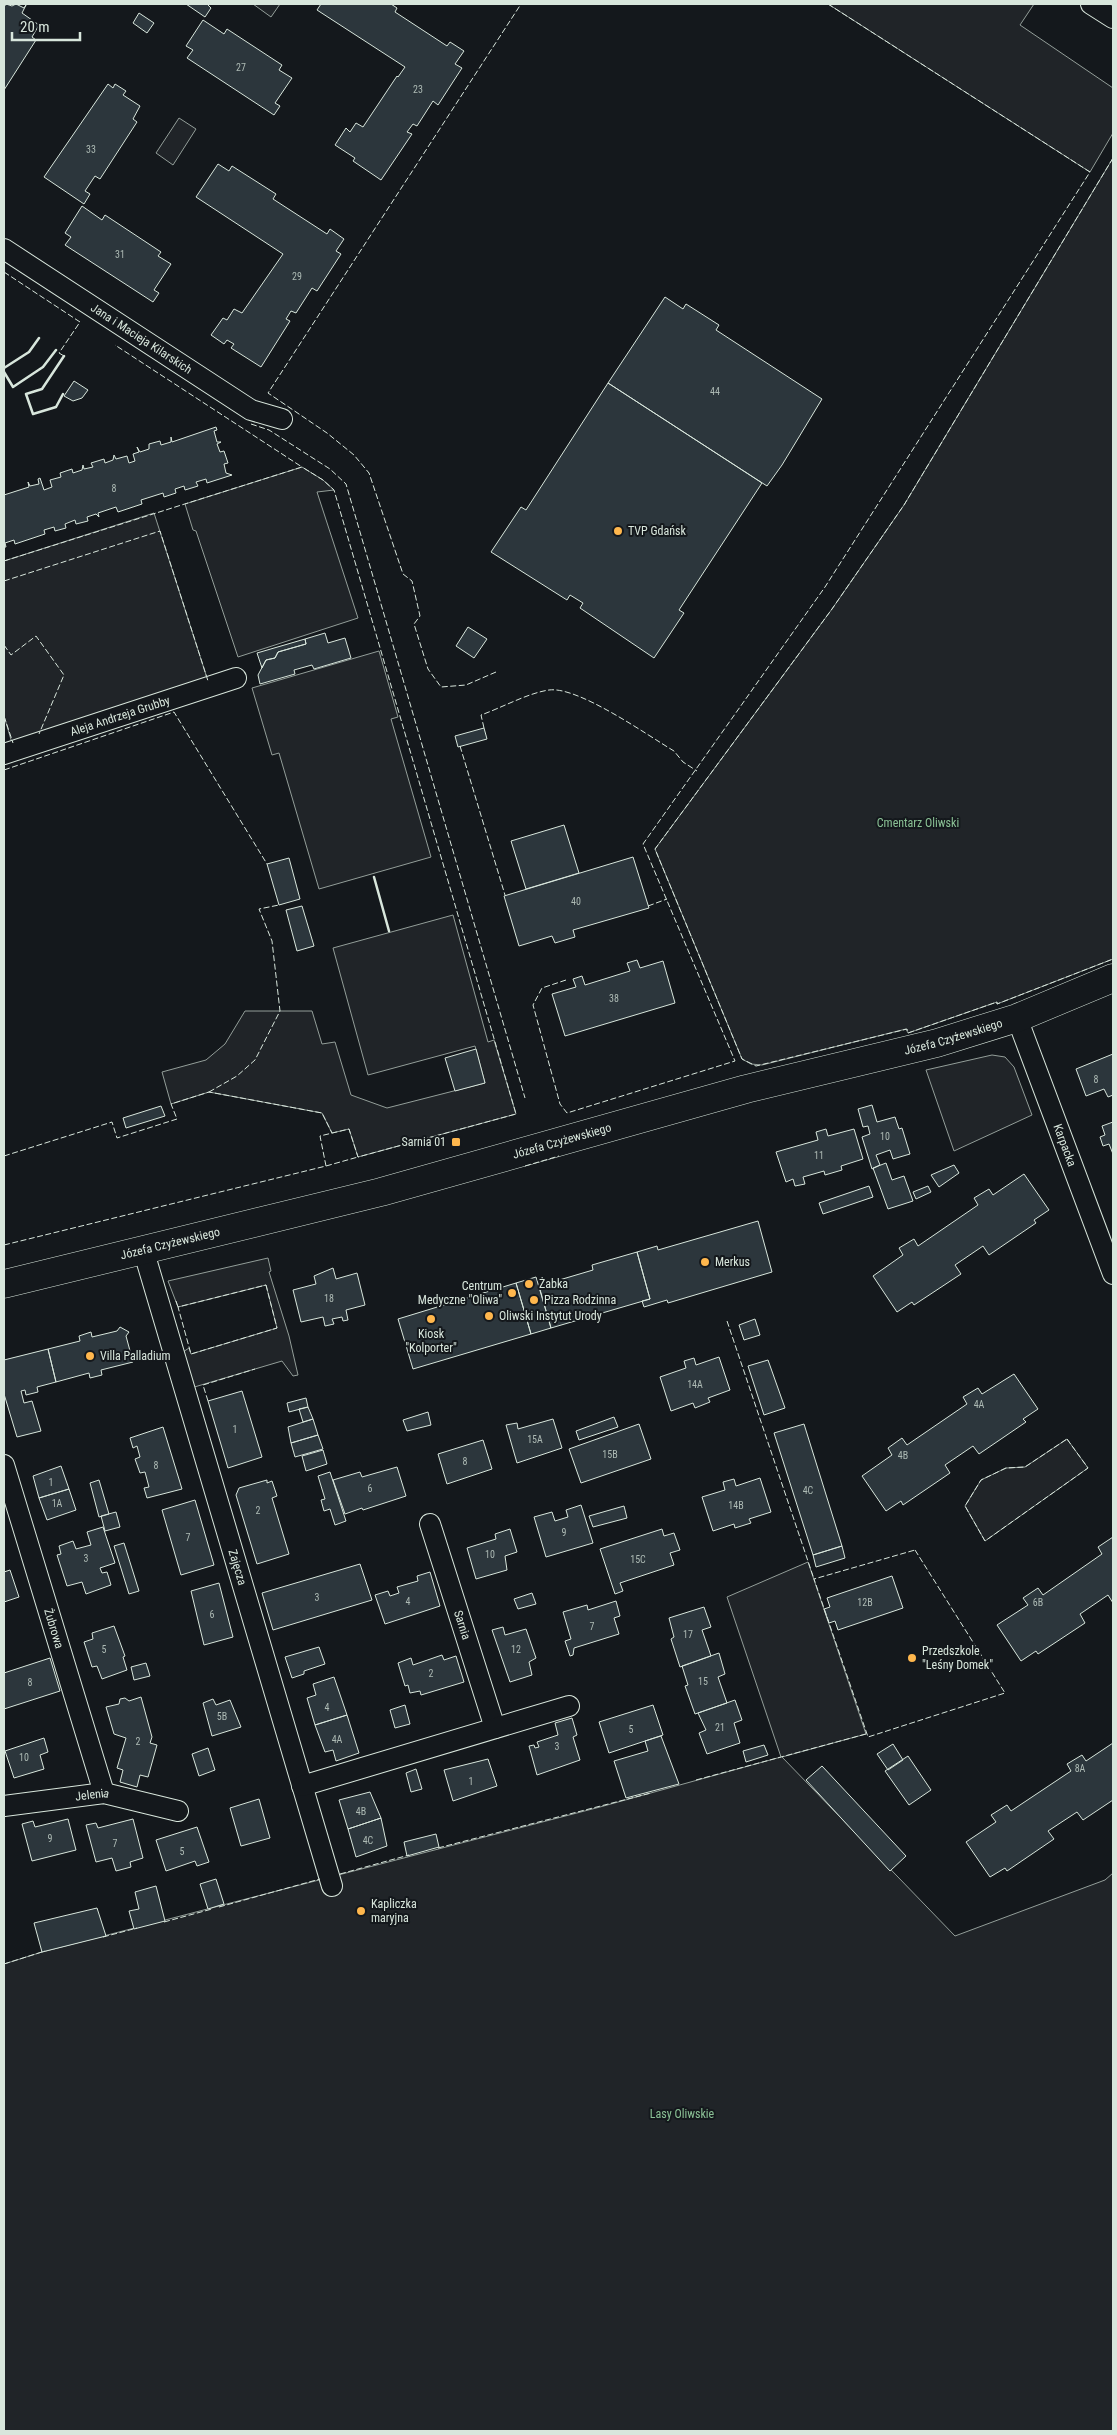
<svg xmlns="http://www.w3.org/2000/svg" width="1117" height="2435" viewBox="0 0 1117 2435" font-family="'Roboto Condensed',sans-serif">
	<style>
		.green { fill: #202428; stroke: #939e99 }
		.building { fill: #2c363c; stroke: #d8e6dc }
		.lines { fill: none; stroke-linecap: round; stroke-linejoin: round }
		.street-casing { stroke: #d8e6dc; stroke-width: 22 }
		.secondary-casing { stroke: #d8e6dc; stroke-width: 29 }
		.street { stroke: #14181c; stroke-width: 20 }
		.secondary { stroke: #14181c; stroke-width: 28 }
		.fence { stroke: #d8e6dc; stroke-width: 1; stroke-dasharray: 6 2.5; stroke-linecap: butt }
		.wall { stroke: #d8e6dc; stroke-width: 2.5 }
		.poi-dot { fill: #ffb74d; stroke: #14181c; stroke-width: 2 }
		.labels { text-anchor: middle; stroke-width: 4; stroke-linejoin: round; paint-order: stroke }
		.number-label { font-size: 10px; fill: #adbab4 }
		.street-label { font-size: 12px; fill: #d8e6dc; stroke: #14181c }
		.poi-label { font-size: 12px; fill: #d8e6dc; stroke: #14181c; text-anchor: start }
		.park-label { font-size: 12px; fill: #8ac095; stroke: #14181c }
	</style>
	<rect width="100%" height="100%" fill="#14181c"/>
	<path class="green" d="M253,4H280L271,17Z
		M828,4H1034L1020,25L1113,88V133L1090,172Z
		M179,118L196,129L173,165L156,153Z
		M1113,158V959L997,1004V1002L908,1033L906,1029L762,1065L751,1064L742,1059L655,849L832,609L904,505Z
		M302,467L323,480L334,490L317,492L358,618L238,657L196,531L193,530L185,504Z
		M154,513L208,681L12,743L4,716V561Z
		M379,651L398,717L391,719L431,857L319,889L279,753L272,755L252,688Z
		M453,915L488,1042L494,1040L516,1114L358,1157L349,1129L332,1133L322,1113L209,1092L171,1104L162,1072L206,1060L225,1044L245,1011H312L322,1044L335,1042L351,1095L387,1108L485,1083L475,1046L368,1075L333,948Z
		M992,1055L1005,1057L1014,1067L1032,1115L954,1151L926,1070Z
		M268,1258L271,1271L269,1272L289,1336L298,1375L293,1376L282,1361L191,1388L183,1352L189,1348L191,1354L277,1328L266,1285L178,1307L168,1281Z
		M1067,1439L1088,1468L985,1541L965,1506L981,1480L1006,1468L1025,1467Z
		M808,1562L866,1734L782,1757L955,1936L1105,1880L1113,1873V2431H4V1964L42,1952L600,1807L781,1757L727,1597Z"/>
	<path class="building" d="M6,4L12,6L16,4L24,8L26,5L22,13L39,25L32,37L36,40L4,90V7Z
		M186,4H207L211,8L205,17Z
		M321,4H391L397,8L395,12L447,46L450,42L464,51L455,64L462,68L438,105L433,101L417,126L413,124L407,132L412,134L381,180L353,161L355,158L335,145L346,128L350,132L356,123L363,127L397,76L398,77L405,67L317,10Z
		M139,13L154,23L147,33L133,23Z
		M203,20L224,34L227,29L282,65L279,70L292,78L275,103L280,106L274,115L187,58L193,50L186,46Z
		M108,84L113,88L115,84L126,91L123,95L140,106L133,119L137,122L100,179L95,176L85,191L90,194L84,204L44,177Z
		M218,164L229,171L232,166L276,194L273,199L327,234L330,229L344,239L336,251L341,254L317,291L312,288L296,313L291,311L286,319L290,321L261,367L231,348L234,344L227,340L224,344L211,335L223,318L227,320L234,309L242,313L283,254L196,197Z
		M82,206L102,220L105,215L161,252L158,256L171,264L154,290L159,293L153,302L65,245L71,237L65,233Z
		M665,297L683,309L686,304L719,325L716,330L822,399L782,465L767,486L608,383Z
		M74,381L88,390L82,398L73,401L64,396Z
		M608,383L762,483L679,610L684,613L654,658L580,608L583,603L570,595L567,600L491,552L521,507L526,510Z
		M216,427L217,430L214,431L217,442H221L217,444L220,452L224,451L228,463L224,464L226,473L232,475L207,483L206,479L196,482L198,486L185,490L184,486L175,489L176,493L164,497L163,493L141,500L142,504L118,512L116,507L98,513L99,517L96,514L87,517L88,521L76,524L75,520L65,524L66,528L55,531L54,527L44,530L45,534L15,544L14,540L5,543L6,547H4V495L29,487L28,482L30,486L39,484L38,479L40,478L44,490L52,487L50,480L61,477L60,473L72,469L73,473L82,470L83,465L84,469L93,467L91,463L104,459L105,463L113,460L114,455L116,459L127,456L129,463L135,461L133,454L139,452L137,447L140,452L149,449V444L160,441L161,445L171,442V437L172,442Z
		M468,627L487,639L474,658L456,646Z
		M325,633L328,643L345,638L351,658L314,669L312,665L294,670L295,674L260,684L258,675L266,660L275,658L278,652L306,644L305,639Z
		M305,639L306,644L278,652L275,658L266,660L262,668L257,653Z
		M484,728L487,739L458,747L455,736Z
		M564,825L579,873L526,889L511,841Z
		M633,857L649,908L573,930L575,937L555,943L552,936L519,946L504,896Z
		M289,858L300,899L279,905L267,864Z
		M302,906L314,946L297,951L286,910Z
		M637,960L640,968L663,961L675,1003L565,1036L552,994L576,987L573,979L582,976L585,985L630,971L627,963Z
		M476,1049L485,1083L455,1091L445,1058Z
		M1113,1054V1095L1108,1097L1104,1089L1086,1096L1076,1069Z
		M872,1105L877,1122L895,1117L899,1129L902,1128L910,1154L893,1159L890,1150L876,1155L880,1165L872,1169L862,1137L870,1134L868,1126L863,1127L858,1109Z
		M161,1106L165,1116L126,1128L123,1118Z
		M1113,1122V1154L1109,1144L1103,1146L1100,1137L1105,1135L1102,1126Z
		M826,1129L828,1136L854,1129L863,1159L841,1166L842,1170L825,1175L824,1171L803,1177L805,1184L795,1186L793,1179L786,1182L776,1152L818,1140L816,1132Z
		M886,1163L892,1180L904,1176L913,1201L888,1209L873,1168Z
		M954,1165L959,1173L939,1187L931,1175Z
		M1024,1174L1049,1210L1034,1220L1036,1223L989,1255L983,1246L955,1265L961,1274L914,1305L912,1302L897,1312L873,1276L903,1255L899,1248L914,1239L918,1246L978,1205L974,1198L989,1189L993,1195Z
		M869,1186L873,1197L823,1214L819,1203Z
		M928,1186L931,1192L916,1199L913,1192Z
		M758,1221L772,1272L668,1303L667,1300L644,1307L642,1301L650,1299L637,1252L657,1246L658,1250Z
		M637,1252L650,1299L551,1328L539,1286L593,1270L592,1265Z
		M333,1268L336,1279L357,1273L365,1305L346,1310L348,1320L343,1321L342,1317L332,1319L334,1324L325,1326L323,1317L301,1322L293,1290L316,1284L314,1276Z
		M536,1277L551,1328L531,1334L516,1283Z
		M516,1283L531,1334L413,1369L398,1319Z
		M755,1319L760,1335L744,1340L739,1325Z
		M120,1327L129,1332L126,1336L133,1362L101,1370L102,1375L90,1378L89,1373L56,1382L48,1349L80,1341L79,1336L91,1332L92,1337L117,1331Z
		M48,1349L56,1382L37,1387L38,1392L26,1395L25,1390L21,1391L24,1403L32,1401L41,1431L17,1437L4,1394V1360Z
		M719,1357L730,1390L708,1398L710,1402L695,1408L693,1403L671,1411L660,1377L686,1368L684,1361L694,1358L696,1365Z
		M768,1360L785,1408L764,1415L748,1366Z
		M1014,1374L1038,1409L1023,1419L1026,1422L979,1454L973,1446L945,1465L950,1473L903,1505L901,1501L886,1511L862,1476L892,1455L888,1448L902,1438L907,1445L967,1404L963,1397L978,1388L982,1394Z
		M242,1391L262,1457L228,1468L208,1401Z
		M306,1398L308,1407L289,1412L287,1403Z
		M308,1407L313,1419L303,1422L299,1409Z
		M428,1412L431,1425L407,1431L403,1420Z
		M614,1417L618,1427L579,1440L576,1431Z
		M313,1419L318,1435L291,1443L288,1427Z
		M553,1419L562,1448L517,1463L506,1425L517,1423L518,1429Z
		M639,1424L651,1459L581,1483L569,1449Z
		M804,1424L842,1546L813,1555L774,1433Z
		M163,1427L182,1489L147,1498L144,1488L149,1487L145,1472L140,1473L135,1459L140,1457L137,1446L133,1448L130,1438Z
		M318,1435L323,1449L295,1457L291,1443Z
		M483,1440L492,1469L447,1484L438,1454Z
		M323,1450L327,1464L306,1471L302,1456Z
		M61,1466L69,1489L39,1498L33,1476Z
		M397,1467L406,1496L363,1510L362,1508L345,1514L333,1480L360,1472L362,1477Z
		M330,1472L346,1521L335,1525L330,1509L324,1511L321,1500L325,1499L318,1476Z
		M760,1478L771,1512L749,1519L751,1523L735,1528L734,1524L713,1531L702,1497L725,1490L723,1482L734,1479L736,1486Z
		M99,1480L109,1514L99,1517L90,1483Z
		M267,1480V1483L272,1481L277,1496L272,1498L289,1554L257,1564L236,1495L239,1488Z
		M69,1489L76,1510L47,1520L39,1498Z
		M195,1500L214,1565L181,1575L162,1510Z
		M581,1505L593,1543L546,1557L534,1517L552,1512L555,1521L568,1517L566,1510Z
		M624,1506L627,1518L593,1527L589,1516Z
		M116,1512L120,1527L105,1531L101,1516Z
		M103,1527L115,1563L100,1568L102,1573L107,1572L111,1585L86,1594L82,1582L67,1586L57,1555L61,1554L59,1546L73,1541L76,1549L91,1545L87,1532Z
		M510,1529L517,1552L505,1556L507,1570L476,1579L467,1548L496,1539L495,1534Z
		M662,1529L664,1536L674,1533L680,1550L670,1553L674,1565L620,1583L623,1591L615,1594L600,1549Z
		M1113,1537V1603L1108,1595L1080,1614L1085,1623L1038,1654L1036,1651L1021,1661L997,1625L1028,1605L1023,1598L1038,1588L1043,1595L1102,1554L1098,1547Z
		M124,1543L139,1591L129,1594L114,1546Z
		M842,1546L845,1558L816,1567L813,1555Z
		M360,1564L372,1600L273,1630L262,1593Z
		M10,1570L19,1597L4,1602V1572Z
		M430,1572L440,1606L385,1624L375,1595L388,1591L390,1596L399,1593L397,1587L418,1581L417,1576Z
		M892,1576L903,1608L838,1630L835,1621L829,1623L824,1609L830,1607L827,1598Z
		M219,1583L233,1637L204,1645L191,1591Z
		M532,1593L536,1604L518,1609L514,1599Z
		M616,1601L620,1616L614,1618L619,1634L574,1648L573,1655L570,1656L565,1641L571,1639L563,1612L587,1605L588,1610Z
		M704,1607L711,1627L702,1630L711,1656L680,1667L671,1639L674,1637L669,1618Z
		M114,1626L125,1656L123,1657L127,1670L102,1679L97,1666L92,1667L84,1642L93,1639L92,1633Z
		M503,1627L505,1635L526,1629L536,1658L529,1662L532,1675L510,1682L492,1630Z
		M319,1647L325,1664L304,1671V1674L292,1678L285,1657Z
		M719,1653L725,1674L718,1677L727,1703L695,1714L685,1686L688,1685L682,1666Z
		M442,1655L444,1660L456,1656L464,1682L421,1695L420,1691L410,1693L408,1685L405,1686L398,1663L411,1658L413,1665Z
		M50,1658L60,1691L4,1709V1673Z
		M146,1663L150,1676L134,1680L131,1667Z
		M334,1677L347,1715L315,1725L307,1698L316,1695L313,1684Z
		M141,1697L152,1737L150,1743L157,1745L148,1777L140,1775L137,1787L120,1782L123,1770L117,1768L126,1738L114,1734L106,1707L119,1704L120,1699L125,1698L129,1701Z
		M213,1699L216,1705L230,1700L241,1727L212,1736L203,1703Z
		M735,1700L742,1720L734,1723L740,1743L707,1754L699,1733L706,1730L698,1713Z
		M405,1705L410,1724L395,1728L390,1710Z
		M653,1705L663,1735L609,1753L599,1722Z
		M347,1715L359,1753L336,1761L333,1750L325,1752L315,1725Z
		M572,1718L577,1735L573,1737L580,1760L537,1775L529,1746L534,1745L535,1748L539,1747L537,1742L558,1735L555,1723Z
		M661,1736L679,1784L626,1798L614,1761L648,1751L645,1741Z
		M44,1738L48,1752L40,1755L44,1769L14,1778L5,1751Z
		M1113,1743V1800L1083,1820L1077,1812L1048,1831L1054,1839L1007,1871L1005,1868L990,1877L966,1842L996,1822L991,1815L1007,1805L1011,1811L1071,1771L1067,1764L1082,1755L1086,1761Z
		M893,1744L903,1760L888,1770L877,1754Z
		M764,1745L768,1755L746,1762L743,1751Z
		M208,1748L215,1770L199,1776L192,1754Z
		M908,1756L931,1790L909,1805L885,1771Z
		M488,1759L497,1786L453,1801L444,1770Z
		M822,1766L906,1856L890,1871L806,1780Z
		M416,1769L422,1789L411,1792L406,1773Z
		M370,1792L381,1818L348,1829L339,1800Z
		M259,1799L270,1838L241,1846L230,1808Z
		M381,1818L387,1846L356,1857L348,1829Z
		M68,1819L76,1850L32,1861L22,1824L33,1821L35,1827Z
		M133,1819L143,1858L130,1862L131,1867L116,1871L112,1858L96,1862L86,1825L96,1823L98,1828Z
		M197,1827L209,1862L197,1866L195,1861L166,1871L156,1840Z
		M436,1834L439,1847L407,1856L404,1842Z
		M216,1879L224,1904L208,1909L200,1884Z
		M156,1886L165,1921L134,1929L129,1911L139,1909L135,1892Z
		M97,1908L106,1936L42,1952L34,1923Z"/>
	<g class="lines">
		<defs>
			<g id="street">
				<path d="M1091,4L1113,18"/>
				<path id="s1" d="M4,249L251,410L282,419"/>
				<path id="s2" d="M4,754L236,678"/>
				<path id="s3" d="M1017,1018L1113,1274"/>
				<path id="s4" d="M143,1249L332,1886"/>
				<path id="s5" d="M4,1465L104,1793"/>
				<path id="s6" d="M430,1524L495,1728"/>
				<path d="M302,1786L569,1706"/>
				<path id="s7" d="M4,1806L104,1793L178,1811"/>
			</g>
			<g id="secondary">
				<path id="s8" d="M4,1284L381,1192L746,1089L937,1043L1017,1018L1113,978"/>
			</g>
		</defs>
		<use href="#street" class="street-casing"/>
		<use href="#secondary" class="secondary-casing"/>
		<use href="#street" class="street"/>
		<use href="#secondary" class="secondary"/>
		<path class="fence" d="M1113,158L904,505L832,609L655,849L742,1059L756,1066L907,1029L908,1033L997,1002V1004L1113,959
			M4,272L80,322L59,353L64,356
			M251,424L269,430L330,469L346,484L525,1098
			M4,561L302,467L115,345
			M4,581L160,531L208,681
			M4,645L11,655L36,636L64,675L39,734
			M496,672L466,685L441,687L428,669L414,624L420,616L412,581L403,574L369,473L354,455L327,433L268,393L521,4
			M4,716L13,743
			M484,728L481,715C501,708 528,693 549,690C578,686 647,735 674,751L683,762L697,771
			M460,746L505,895
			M4,770L174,712L267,864
			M648,906L667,899
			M566,980L542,988L533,1005L560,1104L567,1113L735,1061L643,844L825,587L1090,172L828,4
			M209,1092L237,1076L255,1060L280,1011L272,941L259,909L279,905
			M4,1156L112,1122L117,1138L177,1119L171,1104L209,1092L322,1113L332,1133
			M326,1166L358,1157
			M525,1166L559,1156
			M4,1245L326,1166L320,1136L349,1129L358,1157L516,1114L334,490L323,480L302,467
			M266,1285L277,1328L191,1354L178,1307Z
			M176,1301L178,1307
			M727,1321L814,1579
			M208,1401L203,1385L255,1369
			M1067,1439L1088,1468L985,1541L965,1506L981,1480L1006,1468L1025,1467Z
			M915,1550L1005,1693L868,1737L814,1579Z
			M696,1780L866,1734
			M438,1848L651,1793
			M340,1874L409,1855
			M219,1907L320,1879
			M164,1922L212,1909
			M103,1937L137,1928
			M4,1964L45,1951"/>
		<path class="wall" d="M4,368L29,352L39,338
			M4,372L13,387L43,367L56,350
			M63,394L56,407L33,414L26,394L42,389L64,356
			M374,877L389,931"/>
	</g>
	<g class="poi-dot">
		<circle cx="618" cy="531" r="5"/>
		<rect x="451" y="1137" width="10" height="10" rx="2.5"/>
		<circle cx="705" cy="1262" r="5"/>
		<circle cx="529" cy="1284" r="5"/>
		<circle cx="512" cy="1293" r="5"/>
		<circle cx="534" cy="1300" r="5"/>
		<circle cx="489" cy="1316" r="5"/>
		<circle cx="431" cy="1319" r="5"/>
		<circle cx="90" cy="1356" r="5"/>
		<circle cx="912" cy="1658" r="5"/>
		<circle cx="361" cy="1911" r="5"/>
	</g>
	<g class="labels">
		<g class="number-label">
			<text x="241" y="71">27</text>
			<text x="418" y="93">23</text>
			<text x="91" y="153">33</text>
			<text x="120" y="258">31</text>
			<text x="297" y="280">29</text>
			<text x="715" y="395">44</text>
			<text x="114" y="492">8</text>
			<text x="576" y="905">40</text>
			<text x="614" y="1002">38</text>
			<text x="1096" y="1083">8</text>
			<text x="885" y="1140">10</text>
			<text x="819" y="1159">11</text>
			<text x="329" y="1302">18</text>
			<text x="695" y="1388">14A</text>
			<text x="979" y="1408">4A</text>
			<text x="235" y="1433">1</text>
			<text x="535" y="1443">15A</text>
			<text x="610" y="1458">15B</text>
			<text x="903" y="1459">4B</text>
			<text x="465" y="1465">8</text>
			<text x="156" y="1469">8</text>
			<text x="51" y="1486">1</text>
			<text x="370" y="1492">6</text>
			<text x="808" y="1494">4C</text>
			<text x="57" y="1507">1A</text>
			<text x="736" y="1509">14B</text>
			<text x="258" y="1514">2</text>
			<text x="564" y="1536">9</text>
			<text x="188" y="1541">7</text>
			<text x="490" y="1558">10</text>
			<text x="86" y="1562">3</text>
			<text x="638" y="1563">15C</text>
			<text x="317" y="1601">3</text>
			<text x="408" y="1605">4</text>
			<text x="865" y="1606">12B</text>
			<text x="1038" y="1606">6B</text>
			<text x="212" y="1618">6</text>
			<text x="592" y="1630">7</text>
			<text x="688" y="1638">17</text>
			<text x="104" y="1653">5</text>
			<text x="516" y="1653">12</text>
			<text x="431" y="1677">2</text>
			<text x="703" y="1685">15</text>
			<text x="30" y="1686">8</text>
			<text x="327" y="1711">4</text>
			<text x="222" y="1720">5B</text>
			<text x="720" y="1731">21</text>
			<text x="631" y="1733">5</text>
			<text x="337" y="1743">4A</text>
			<text x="138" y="1745">2</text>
			<text x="557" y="1750">3</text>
			<text x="24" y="1761">10</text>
			<text x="1080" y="1772">8A</text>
			<text x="471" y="1785">1</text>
			<text x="361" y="1815">4B</text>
			<text x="50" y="1842">9</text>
			<text x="368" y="1844">4C</text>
			<text x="115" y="1847">7</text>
			<text x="182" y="1855">5</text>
		</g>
		<g class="street-label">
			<text dy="4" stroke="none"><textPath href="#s1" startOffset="164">Jana i Macieja Kilarskich</textPath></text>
			<text dy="4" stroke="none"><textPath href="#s2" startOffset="122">Aleja Andrzeja Grubby</textPath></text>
			<text dy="4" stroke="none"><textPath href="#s8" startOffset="981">Józefa Czyżewskiego</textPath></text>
			<text dy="4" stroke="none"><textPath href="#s8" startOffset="576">Józefa Czyżewskiego</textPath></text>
			<text dy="4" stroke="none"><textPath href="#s3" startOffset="136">Karpacka</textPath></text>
			<text dy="4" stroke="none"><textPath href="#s8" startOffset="171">Józefa Czyżewskiego</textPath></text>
			<text dy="4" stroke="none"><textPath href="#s4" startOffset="332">Zajęcza</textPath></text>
			<text dy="4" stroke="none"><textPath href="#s6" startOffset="106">Sarnia</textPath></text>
			<text dy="4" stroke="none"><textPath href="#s5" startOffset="171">Żubrowa</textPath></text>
			<text dy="4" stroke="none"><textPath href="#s7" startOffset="89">Jelenia</textPath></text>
		</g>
		<g class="poi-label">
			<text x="628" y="535">TVP Gdańsk</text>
			<text x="446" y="1146" text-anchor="end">Sarnia 01</text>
			<text x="715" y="1266">Merkus</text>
			<text x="539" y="1288">Żabka</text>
			<text x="502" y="1290" text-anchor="end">Centrum<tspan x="502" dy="14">Medyczne "Oliwa"</tspan></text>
			<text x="544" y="1304">Pizza Rodzinna</text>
			<text x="499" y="1320">Oliwski Instytut Urody</text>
			<text x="431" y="1338" text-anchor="middle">Kiosk<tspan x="431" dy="14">"Kolporter"</tspan></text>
			<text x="100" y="1360">Villa Palladium</text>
			<text x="922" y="1655">Przedszkole<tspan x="922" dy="14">"Leśny Domek"</tspan></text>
			<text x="371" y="1908">Kapliczka<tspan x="371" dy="14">maryjna</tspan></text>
		</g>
		<g class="park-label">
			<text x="918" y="827">Cmentarz Oliwski</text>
			<text x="682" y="2118">Lasy Oliwskie</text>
		</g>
	</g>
	<rect width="1117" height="2435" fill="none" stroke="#d8e6dc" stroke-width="10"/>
	<path d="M12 32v8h68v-8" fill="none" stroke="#d8e6dc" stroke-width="2.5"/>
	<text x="20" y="32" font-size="15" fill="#d8e6dc" stroke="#14181c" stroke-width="4" paint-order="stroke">20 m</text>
</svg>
